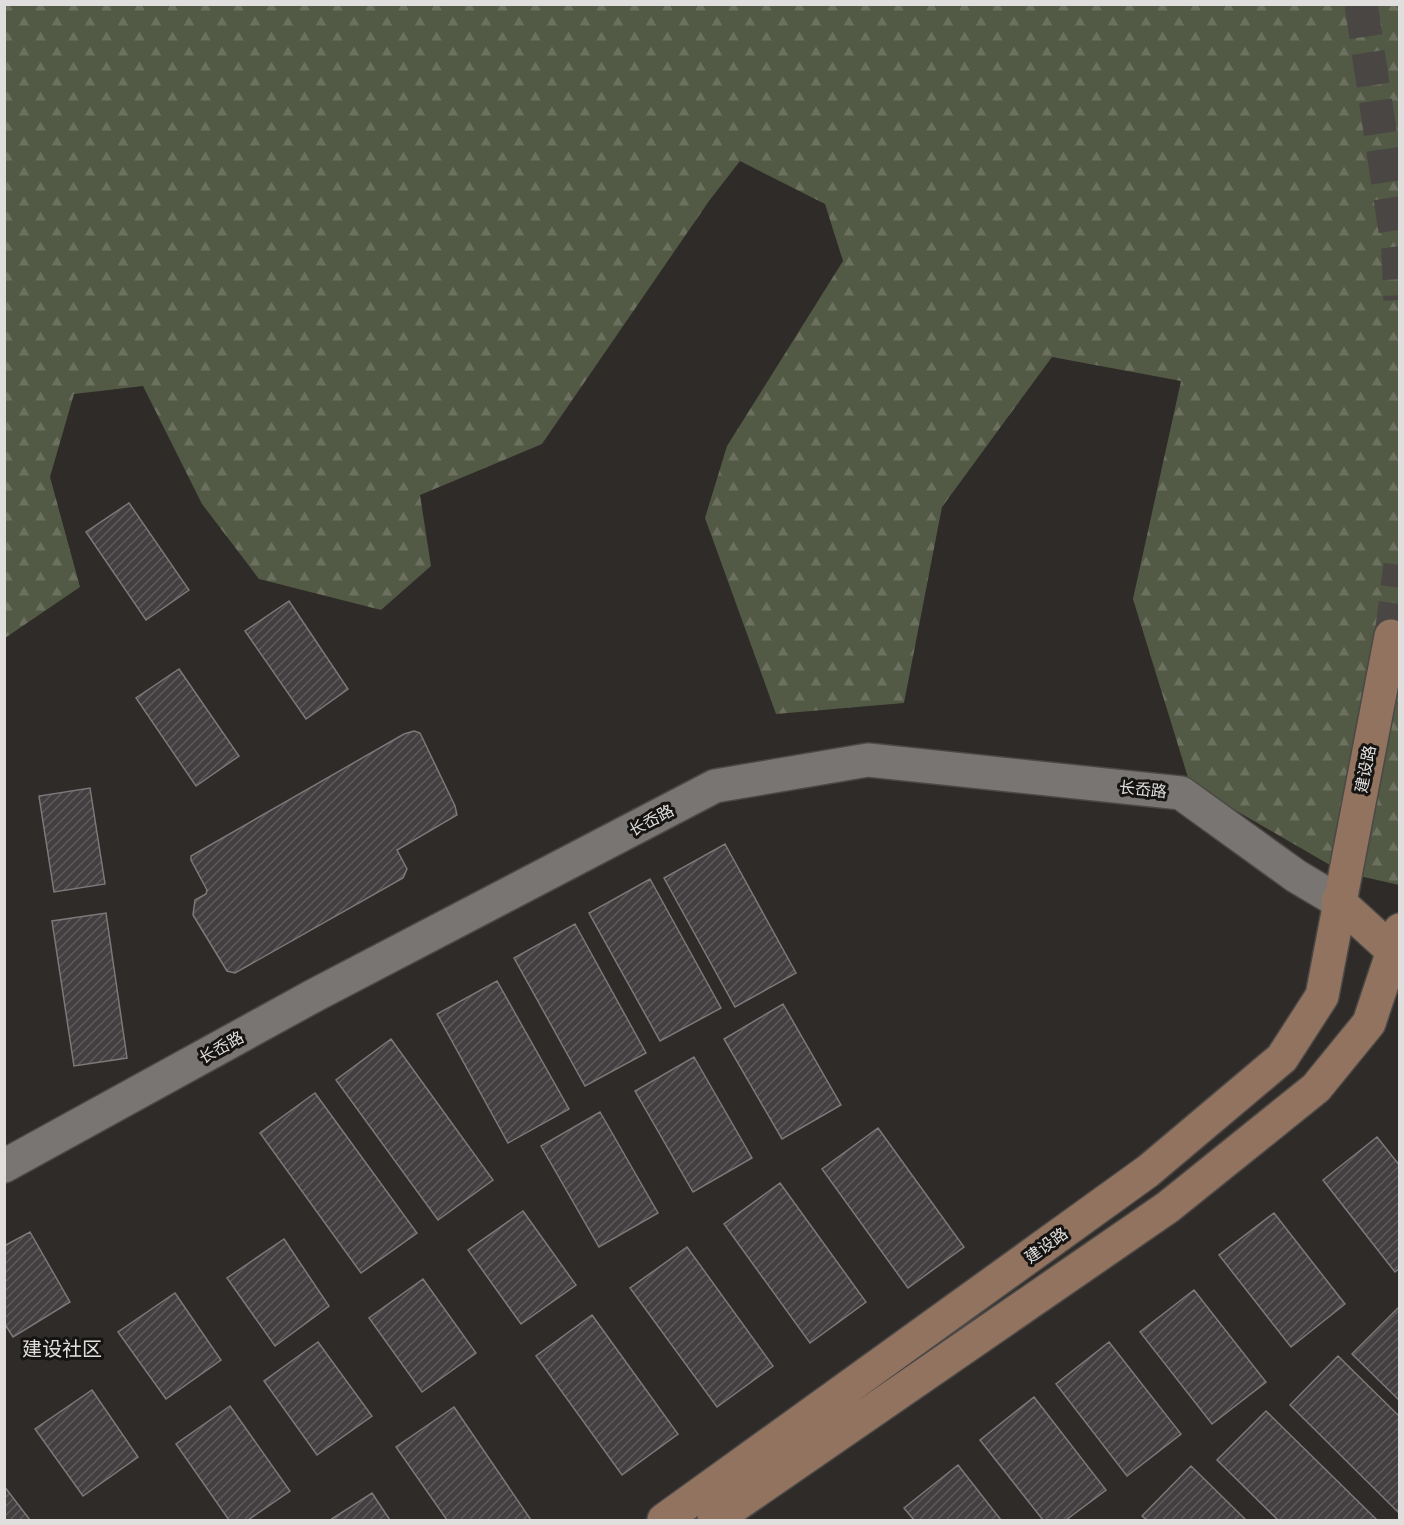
<svg xmlns="http://www.w3.org/2000/svg" width="1404" height="1525" viewBox="0 0 1404 1525" font-family="'Crimson Pro','Noto Sans SC',serif">
	<style>
		.forest { fill: url(#forest-firs) }
		.building { fill: url(#building-hatch); stroke: #7d787a; stroke-width: 1.5 }
		.lines { fill: none; stroke-linecap: round; stroke-linejoin: round }
		.secondary-tunnel { stroke: #494643; stroke-width: 33; stroke-dasharray: 33 16; stroke-linecap: butt }
		.tertiary-casing { stroke: #4b4846; stroke-width: 36 }
		.secondary-casing { stroke: #4b4846; stroke-width: 36 }
		.tertiary { stroke: #797572; stroke-width: 33 }
		.secondary { stroke: #927360; stroke-width: 33 }
		.labels { text-anchor: middle; stroke-width: 6; stroke-linejoin: round; paint-order: stroke }
		.street-label { font-size: 16px; fill: #e1dfdd; stroke: #151412 }
		.quarter-label { font-size: 20px; fill: #e1dfdd; stroke: #151412 }
	</style>
	<defs>
		<pattern id="forest-firs" width="22" height="20" patternUnits="userSpaceOnUse" patternTransform="scale(1.5)"><rect width="22" height="20" fill="#525944"/><path d="M5 1l3.5 6h-7zM16 11l3.5 6h-7z" fill="#6b705f"/></pattern>
		<pattern id="building-hatch" width="6" height="6" patternUnits="userSpaceOnUse" patternTransform="scale(1.5)"><rect width="6" height="6" fill="#433f40"/><path d="M-1 1l2-2M0 6l6-6M5 7l2-2" fill="none" stroke="#5e5a5b"/></pattern>
	</defs>
	<rect width="100%" height="100%" fill="#2e2b28"/>
	<path class="forest" d="M5,5H1399V885L1342,872L1190,784L1133,599L1181,381L1052,357L942,507L904,703L776,714L705,518L727,446L843,261L825,204L740,161L709,201L542,444L420,495L431,566L381,610L259,579L202,504L143,386L74,394L50,477L80,587L5,638Z"/>
	<path class="building" d="M129,503L189,590L146,620L86,532Z
		M289,601L348,689L306,719L245,631Z
		M179,669L239,756L196,786L136,698Z
		M414,731L420,733L455,806L457,815L397,850L407,869L403,878L235,973L227,971L193,915L195,900L206,894L207,890L191,860V856L404,734Z
		M90,788L105,884L54,892L39,796Z
		M725,844L796,973L735,1007L664,878Z
		M650,879L721,1008L660,1041L589,913Z
		M106,913L127,1058L74,1066L52,921Z
		M575,924L646,1053L585,1086L514,958Z
		M497,981L569,1109L508,1143L437,1014Z
		M783,1004L841,1105L782,1139L724,1039Z
		M391,1039L493,1180L438,1220L336,1080Z
		M694,1057L752,1158L693,1192L635,1091Z
		M315,1093L417,1233L361,1273L260,1133Z
		M600,1112L658,1213L599,1247L541,1146Z
		M878,1128L964,1247L908,1288L822,1169Z
		M1377,1137L1400,1166V1268L1395,1272L1323,1180Z
		M780,1183L866,1302L810,1343L724,1224Z
		M523,1211L576,1285L521,1324L468,1250Z
		M1274,1213L1345,1304L1291,1347L1219,1255Z
		M30,1232L70,1302L13,1337L4,1323V1246Z
		M284,1239L329,1306L275,1346L227,1278Z
		M687,1247L773,1366L717,1407L630,1288Z
		M423,1279L476,1353L422,1392L369,1318Z
		M1194,1290L1266,1382L1212,1424L1140,1332Z
		M175,1293L221,1360L166,1399L118,1332Z
		M1400,1306V1401L1352,1354Z
		M592,1315L678,1434L622,1475L536,1356Z
		M318,1342L372,1416L317,1455L264,1381Z
		M1109,1342L1181,1434L1127,1476L1056,1384Z
		M1338,1356L1400,1417V1514L1290,1405Z
		M92,1390L138,1457L83,1496L35,1429Z
		M1034,1397L1106,1490L1066,1520H1043L980,1440Z
		M230,1406L290,1491L248,1520H229L176,1444Z
		M454,1407L531,1520H447L396,1447Z
		M1266,1411L1377,1520H1278L1217,1460Z
		M958,1465L1001,1520H914L904,1508Z
		M1191,1466L1246,1520H1147L1142,1516Z
		M4,1486L30,1520H4Z
		M372,1493L390,1520H330Z"/>
	<g class="lines">
		<path class="secondary-tunnel" d="M1361,4L1398,251L1400,300
			M1391,636L1400,565"/>
		<defs>
			<path id="tertiary" d="M4,1166L315,995L715,786L868,760L1181,793L1296,876L1338,901"/>
			<path id="secondary" d="M1338,901L1394,952L1400,955
				M664,1520L1148,1171L1282,1058L1322,996L1391,636
				M714,1520L1168,1207L1316,1088L1369,1023L1400,930"/>
		</defs>
		<use href="#tertiary" class="tertiary-casing"/>
		<use href="#secondary" class="secondary-casing"/>
		<use href="#tertiary" class="tertiary"/>
		<use href="#secondary" class="secondary"/>
	</g>
	<g class="labels">
		<g class="street-label">
			<text transform="translate(1365 769) rotate(-79)" y="6">建设路</text>
			<text transform="translate(1143 789) rotate(6)" y="6">长岙路</text>
			<text transform="translate(651 820) rotate(-28)" y="6">长岙路</text>
			<text transform="translate(221 1047) rotate(-29)" y="6">长岙路</text>
			<text transform="translate(1046 1245) rotate(-36)" y="6">建设路</text>
		</g>
		<g class="quarter-label">
			<text x="62" y="1356">建设社区</text>
		</g>
	</g>
	<rect width="1404" height="1525" fill="none" stroke="#e1dfdd" stroke-width="12"/>
</svg>
